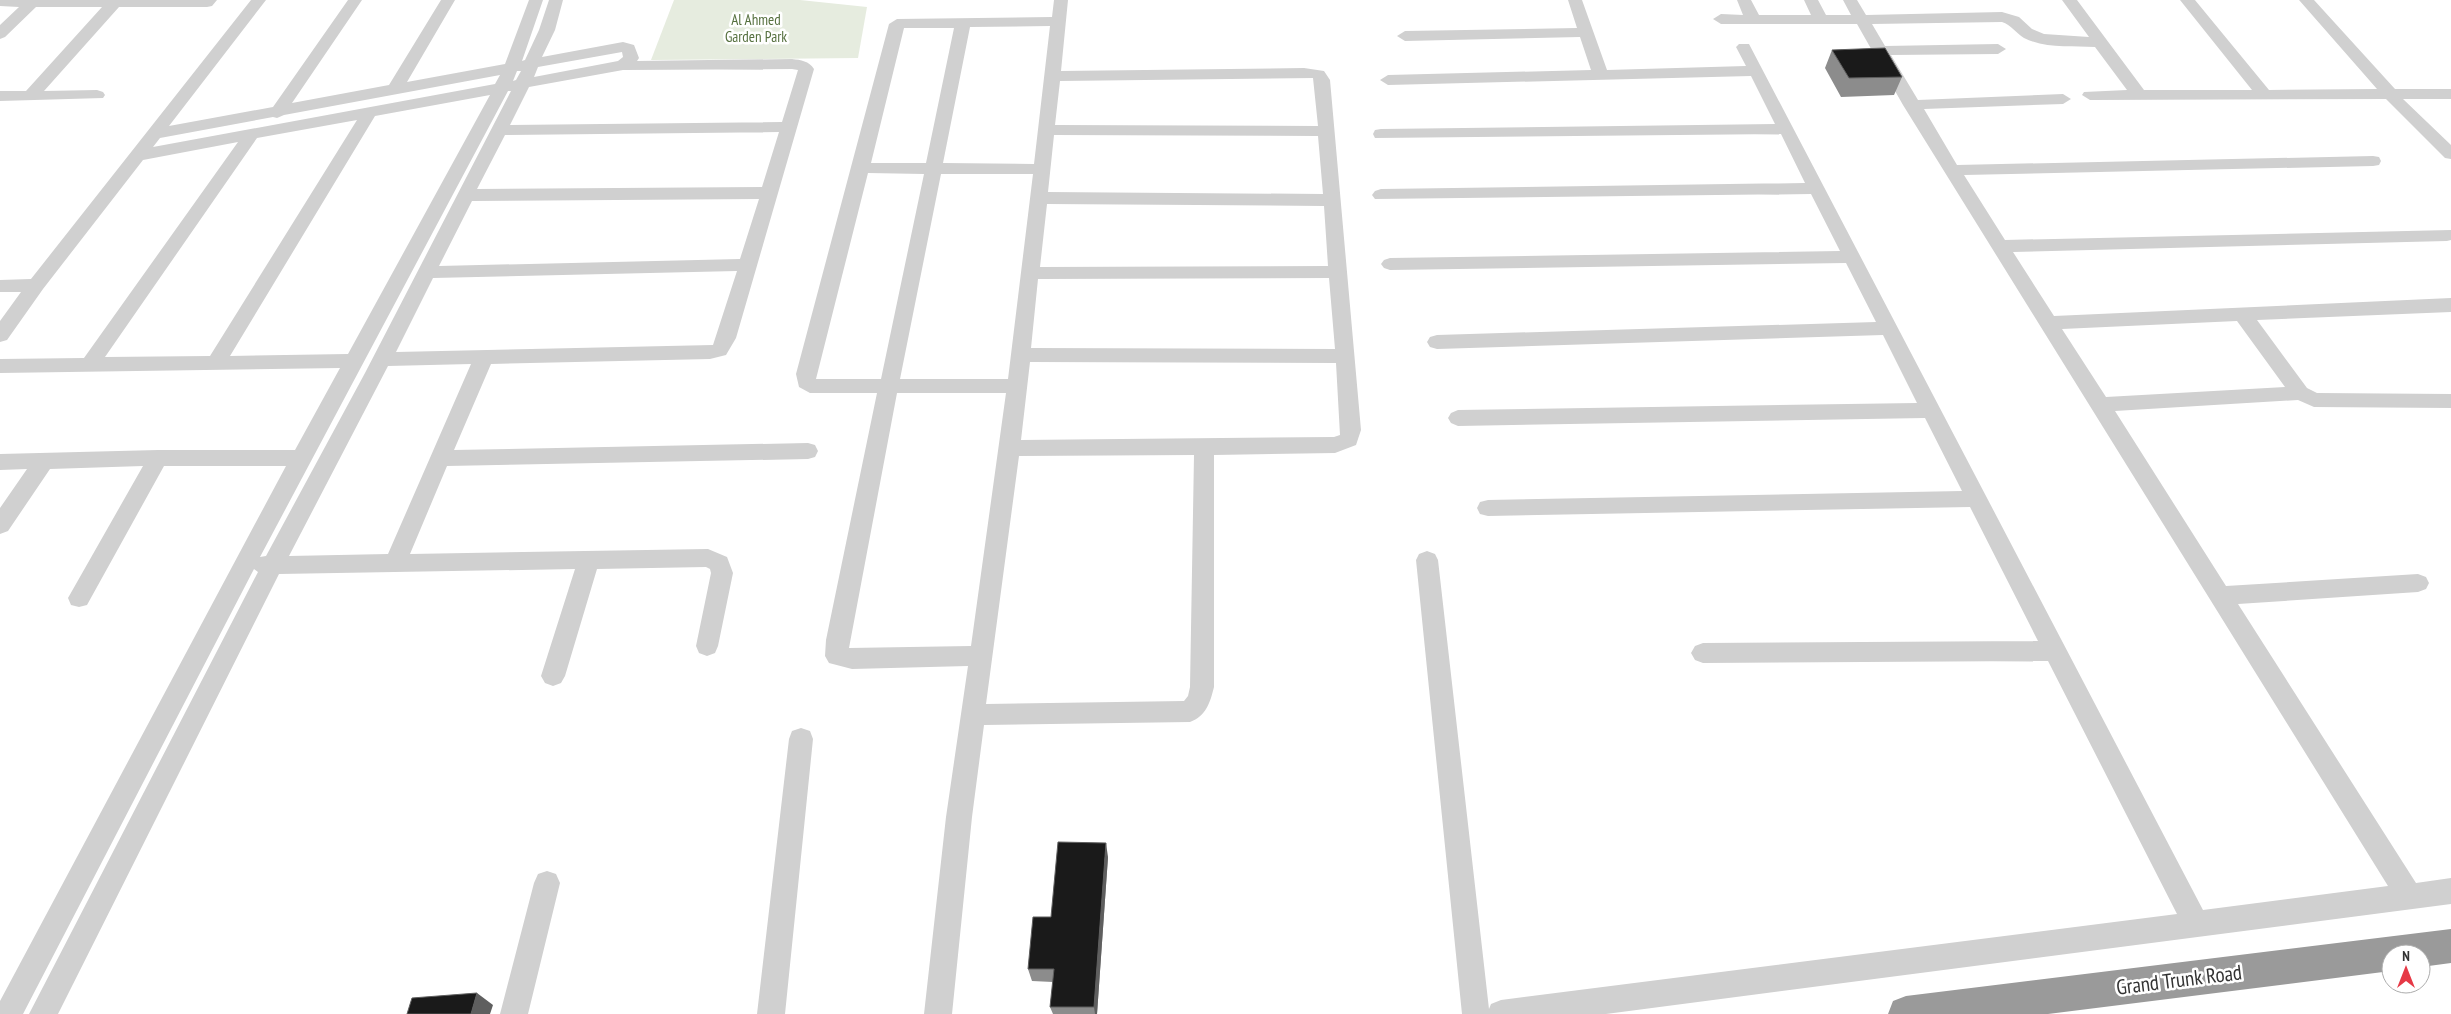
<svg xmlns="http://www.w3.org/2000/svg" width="2451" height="1014" viewBox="0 0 2451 1014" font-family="'PT Sans Narrow',sans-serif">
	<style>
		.green { fill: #e6ecdf }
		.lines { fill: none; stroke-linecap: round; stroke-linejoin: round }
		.street { fill: #d0d0d0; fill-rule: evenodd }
		.highway { fill: #9a9a9a; fill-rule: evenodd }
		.wall { fill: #8c8c8c }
		.shaded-wall { fill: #5f5f5f }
		.building { fill: #1a1a1a; stroke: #5f5f5f }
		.labels { text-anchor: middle; stroke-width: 5; stroke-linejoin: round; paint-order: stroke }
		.far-park-label { font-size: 15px; fill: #56703f; stroke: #fff }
		.near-street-label { font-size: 21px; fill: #333; stroke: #fff }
	</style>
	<rect width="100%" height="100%" fill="#fff"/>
	<path class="green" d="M674,0H800L867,7L858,58L651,60Z"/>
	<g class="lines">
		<path class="street" d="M0,0H217L212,6L207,7H119L44,91L97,90L103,92L105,95L103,98L0,101V91H26L102,7H36L5,37L0,39V25L19,7L0,6Z
			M251,0H266L169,126L273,107L348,0H362L292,103L389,85L441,0H455L407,82L505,64L529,0H543L522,61L525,60L539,30L549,0H563L555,30L542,57L623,42L634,45L639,58L637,61L792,59C801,60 809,61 814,69L736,338L726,355L710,359L491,364L454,450L808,443L815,445L818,451L815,457L808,459L447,466L410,554L708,549L727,557L733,573L718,646L715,653L707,656L699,653L696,646L711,573L710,569L706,567L597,569L565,676L561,683L553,686L545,683L541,676L575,569L279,574L58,1014H29L258,572L254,569L23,1014H0V1001L286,466H164L87,605L79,607L71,605L68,598L143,466L50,469L8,531L0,534V508L27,469L0,470V454L158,450H295L340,368L0,373V359L84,358L238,142L143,160L43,289L7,340L0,342V321L21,292H0V280L31,279ZM622,52L623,57L618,61L534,77L538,67ZM792,69L798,70L782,122L510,125L529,87L623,70ZM517,71H521L516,80L513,81ZM500,75L495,84L153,147L160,138L273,117L277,118L284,115ZM508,91H511L365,373L266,556L260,557ZM490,95L348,354L230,356L375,116ZM357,120L210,356L105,357L257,138ZM779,132L762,187L477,189L505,135ZM759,199L740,259L439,266L472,201ZM737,271L713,345L396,352L433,278ZM471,364L388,554L289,556L388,366Z
			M1054,0H1068L1061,71L1304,68L1324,71L1330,80L1361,430L1356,445L1335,453L1214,455V687C1210,703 1206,716 1190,722L984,725L972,817L952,1014H924L946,817L968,666L852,669L829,663L825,656L826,640L877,393H810L799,387L796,374L889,24L897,19L1052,17ZM1050,26L1034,164L943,163L970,27ZM904,28H954L926,163H871ZM1313,78L1318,126L1055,125L1060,81ZM1054,135L1318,136L1323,194L1048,192ZM868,173L924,174L881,379H816ZM941,174H1033L1008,379H900ZM1047,204L1324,206L1328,266L1040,267ZM1329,278L1335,349L1031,348L1038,279ZM1030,362L1336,363L1340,435L1334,437L1021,440ZM897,393H1006L971,646L849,648ZM1194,455L1190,687L1188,696L1184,701L986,704L1019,456Z
			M1568,0H1582L1607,70L1746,66L1736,47L1739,44H1749L2203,910L2388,886L1903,105L1857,24H1721L1713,19L1721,14L1743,15L1737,0H1751L1759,15H1811L1804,0H1818L1826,15H1851L1843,0H1857L1866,15L2002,12L2019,17L2032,29L2044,34L2089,37L2062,0H2077L2144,90H2252L2180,0H2195L2269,90L2377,89L2299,0H2314L2395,89H2451V99H2403L2451,145V159L2445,158L2386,99L2090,100L2082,95L2084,92L2127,90L2095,47C2072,46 2046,49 2024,38C2016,33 2011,25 2002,22L1872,24L1885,46L1998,44L2006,49L1998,54L1891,55L1918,100L2063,94L2071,99L2063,104L1924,109L1957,165L2373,156L2379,157L2381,161L2379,165L2373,166L1964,175L2005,240L2451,230V240L2447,241L2013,252L2054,316L2451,298V312L2257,320L2307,388L2317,393L2451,394V408L2314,407L2298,400L2115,411L2226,586L2418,574L2426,577L2429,583L2426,589L2418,592L2238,604L2416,883L2451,878V904L1606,1014H1462L1416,560L1419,554L1427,551L1435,554L1438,560L1489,1009L1491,1004L1501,1000L2177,914L2048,661L1703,663L1695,660L1691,653L1695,646L1703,643L2038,641L1970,507L1488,516L1480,514L1477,508L1480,502L1488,500L1962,491L1925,418L1458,426L1451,423L1448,418L1451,413L1458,410L1917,403L1883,335L1437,349L1430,347L1427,342L1430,337L1437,335L1876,322L1846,263L1390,270L1384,268L1381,264L1384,260L1390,258L1840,251L1811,194L1375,199L1372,195L1375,191L1381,189L1805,183L1781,134L1375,138L1373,134L1375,130L1381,129L1775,124L1751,76L1388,85L1380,80L1388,75L1591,70L1580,37L1405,41L1397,36L1405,31L1577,28ZM2237,321L2285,387L2106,397L2062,329Z
			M801,728L810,731L813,739L785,1014H757L789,739L792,731Z
			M547,871L556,874L560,883L528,1014H500L534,883L538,874Z"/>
		<path class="highway" d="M2451,929V963L2421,967V954H2391V971L2048,1014H1888L1893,1001L1906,996Z"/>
	</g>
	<path class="wall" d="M1832,50L1902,77L1894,95L1841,97L1825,68Z
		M1108,857L1097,1014H1053L1050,1007L1053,982L1032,981L1028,969L1051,917Z"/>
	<path class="shaded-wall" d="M1106,843L1108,857L1097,1014H1095L1094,1007Z
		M477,993L493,1005L490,1014H471Z"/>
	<path class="building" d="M1885,48L1902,77L1849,78L1832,50Z
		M1058,842L1106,843L1094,1007H1050L1054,969H1028L1033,917H1051Z
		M477,993L471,1014H407L412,998Z"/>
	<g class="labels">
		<g class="far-park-label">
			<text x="756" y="25">Al Ahmed<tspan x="756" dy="17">Garden Park</tspan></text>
		</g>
		<g class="near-street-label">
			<text transform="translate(2179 980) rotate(-7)" y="7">Grand Trunk Road</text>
		</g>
	</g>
	<g transform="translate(2406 969)"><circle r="24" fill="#ffffff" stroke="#adadad"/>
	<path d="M0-4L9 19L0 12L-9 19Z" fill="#e63946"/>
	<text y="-8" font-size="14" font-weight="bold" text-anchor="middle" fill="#333333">N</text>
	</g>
</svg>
